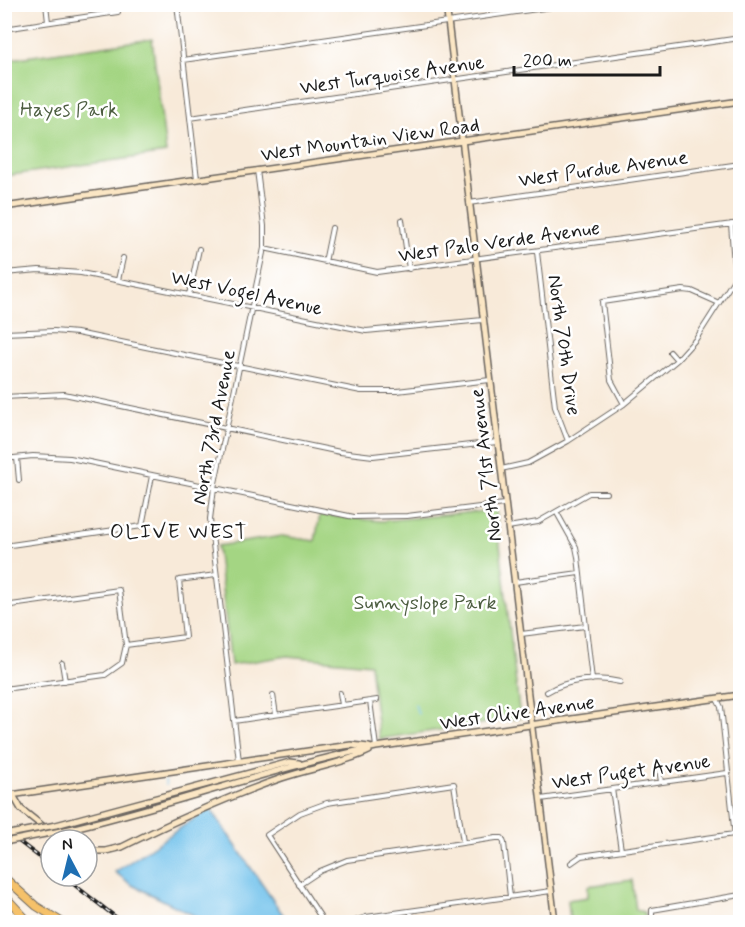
<svg xmlns="http://www.w3.org/2000/svg" width="745" height="927" viewBox="0 0 745 927" font-family="Mynerve,sans-serif">
	<style>
		.green { fill: #a4d583; stroke: #607850; stroke-width: 1.5 }
		.water { fill: #70c1eb; stroke: #466e84; stroke-width: 1.5 }
		.lines { fill: none; stroke-linecap: round; stroke-linejoin: round }
		.stream { stroke: #70c1eb; stroke-width: 1.5 }
		.street-casing { stroke: #69645e; stroke-width: 6 }
		.secondary-casing { stroke: #69645e; stroke-width: 8 }
		.highway-casing { stroke: #69645e; stroke-width: 9 }
		.street { stroke: #fff; stroke-width: 4 }
		.secondary { stroke: #fbe6c4; stroke-width: 5 }
		.highway { stroke: #f5c16b; stroke-width: 7 }
		.rail-casing { stroke: #1c1c1c; stroke-width: 4 }
		.rail { stroke: #fff; stroke-width: 1.5; stroke-dasharray: 4.5; stroke-linecap: butt }
		.secondary-bridge-casing { stroke: #69645e; stroke-width: 8; stroke-linecap: butt }
		.secondary-bridge { stroke: #fbe6c4; stroke-width: 5 }
		.labels { text-anchor: middle; stroke-width: 5; stroke-linejoin: round; paint-order: stroke }
		.street-label { font-size: 20px; fill: #1c1c1c; stroke: #fff }
		.park-label { font-size: 20px; fill: #4c5d40; stroke: #fff }
		.neighbourhood-label { font-size: 21px; letter-spacing: 1.5px; fill: #1c1c1c; stroke: #fff }
	</style>
	<rect width="100%" height="100%" fill="#fff"/>
	<filter id="ink" filterUnits="userSpaceOnUse"><feTurbulence type="fractalNoise" baseFrequency=".0167" numOctaves="2"/><feDisplacementMap in="SourceGraphic" scale="12" xChannelSelector="R" yChannelSelector="G"/><feConvolveMatrix kernelMatrix="1 2 1 2 8 2 1 2 1" color-interpolation-filters="sRGB"/></filter>
	<filter id="wash" filterUnits="userSpaceOnUse"><feTurbulence type="fractalNoise" baseFrequency=".008" numOctaves="4" result="noise"/><feDisplacementMap in="SourceGraphic" scale="24" xChannelSelector="R" yChannelSelector="G"/><feGaussianBlur stdDeviation="1.35" result="paint"/><feColorMatrix in="noise" values="0 0 0 0 0 0 0 0 0 0 0 0 0 0 0 0 0 1.4 0 .05"/><feComposite in="paint" operator="in"/></filter>
	<g filter="url(#wash)">
		<rect width="100%" height="100%" fill="#f8ead9"/>
		<path class="green" d="M152,39L166,153L5,176V60Z
			M496,510L520,718L379,739L370,664L287,656L231,665L217,546L282,536L315,541L320,515L381,521Z
			M632,880L636,910L644,912L646,922H570L568,900L588,897V886Z"/>
		<path class="water" d="M210,808L288,922H207L132,885L115,872Z"/>
		<g class="lines">
			<path class="stream" d="M415,704L418,714
				M165,780L166,785"/>
		</g>
	</g>
	<g filter="url(#ink)">
		<g class="lines">
			<defs>
				<path id="street" d="M46,4L48,22
					M177,4L197,179
					M4,29L118,12
					M183,60L572,4
					M190,118L740,38
					M469,203L740,164
					M402,220L409,269
					M264,248L377,272L740,223
					M537,252L555,407L568,441
					M325,262L332,228
					M4,273L39,270L81,273L366,331L483,320
					M118,280L123,258
					M189,295L199,249
					M4,333L54,331L77,333L361,391H397L490,380
					M670,352L677,360
					M4,397L64,394L340,452L373,456L497,442
					M624,404L611,380L602,302L683,290L692,291L719,303
					M17,458L19,480
					M4,459L33,456L70,458L354,517L407,516L504,504
					M501,469L528,463L568,441L624,404L677,360L696,339L735,278L731,224
					M557,513L576,547L578,557L592,680
					M508,527L538,522L589,493H606
					M4,546L142,526L152,476
					M515,582L579,573
					M4,606L119,590L126,645L122,663L105,675L4,689
					M521,634L585,626
					M126,645L185,637L179,580L216,575
					M62,663L65,681
					M547,692C567,680 597,676 620,682
					M340,693L342,705
					M273,695L276,715
					M717,699L721,707L740,883
					M370,701L376,747
					M234,721L377,700
					M239,761L210,519L214,488L264,248V226L257,170
					M658,762L661,782
					M612,789L621,850
					M541,799L727,773
					M571,863L581,856L734,834
					M299,885L320,871L347,860L496,838H502L504,843L510,897
					M411,911L412,922
					M324,922L267,835L300,813L327,803L454,784L463,842
					M352,922L366,917L551,891
					M652,922V910L740,895"/>
				<path id="secondary" d="M446,4L555,922
					M4,207L740,101
					M13,795L21,809L60,840
					M4,796L315,750L351,745L369,747
					M56,825L290,762L299,763
					M61,831C168,807 270,768 376,747L740,695
					M87,851H106L122,847C174,821 226,797 282,778C311,768 342,764 369,751"/>
				<path id="highway" d="M4,877L36,906L62,922
					M4,895L29,922"/>
			</defs>
			<use href="#street" class="street-casing"/>
			<use href="#secondary" class="secondary-casing"/>
			<use href="#highway" class="highway-casing"/>
			<use href="#street" class="street"/>
			<use href="#secondary" class="secondary"/>
			<use href="#highway" class="highway"/>
			<defs>
				<path id="rail" d="M4,830L51,866
					M63,876L122,922"/>
			</defs>
			<use href="#rail" class="rail-casing"/>
			<use href="#rail" class="rail"/>
			<defs>
				<path id="secondary-bridge" d="M4,835L56,825
					M4,842L61,831"/>
			</defs>
			<use href="#secondary-bridge" class="secondary-bridge-casing"/>
			<use href="#secondary-bridge" class="secondary-bridge"/>
		</g>
	</g>
	<g class="labels">
		<g class="street-label">
			<text transform="translate(392 74) rotate(-8)" y="7">West Turquoise Avenue</text>
			<text transform="translate(370 139) rotate(-8)" y="7">West Mountain View Road</text>
			<text transform="translate(603 168) rotate(-8)" y="7">West Purdue Avenue</text>
			<text transform="translate(499 241) rotate(-8)" y="7">West Palo Verde Avenue</text>
			<text transform="translate(247 292) rotate(12)" y="7">West Vogel Avenue</text>
			<text transform="translate(565 345) rotate(82)" y="7">North 70th Drive</text>
			<text transform="translate(213 427) rotate(-79)" y="7">North 73rd Avenue</text>
			<text transform="translate(485 465) rotate(-97)" y="7">North 71st Avenue</text>
			<text transform="translate(517 712) rotate(-8)" y="7">West Olive Avenue</text>
			<text transform="translate(631 771) rotate(-8)" y="7">West Puget Avenue</text>
		</g>
		<g class="park-label">
			<text x="69" y="116">Hayes Park</text>
			<text x="425" y="609">Sunnyslope Park</text>
		</g>
		<g class="neighbourhood-label">
			<text x="179" y="538">OLIVE WEST</text>
		</g>
	</g>
	<rect width="745" height="927" fill="none" stroke="#fff" stroke-width="24"/>
	<g transform="translate(69 858) rotate(353)"><circle r="28" fill="#ffffff" stroke="#a4a4a4" stroke-width="1.5"/>
	<path d="M0-4.5L10 22L0 15L-10 22Z" fill="#1f6fb2"/>
	<text y="-9" font-size="16" font-weight="bold" text-anchor="middle" fill="#1c1c1c">N</text>
	</g>
	<path d="M514 66v9h146v-9" fill="none" stroke="#1c1c1c" stroke-width="3"/>
	<text x="523" y="66" font-size="18" fill="#1c1c1c" stroke="#ffffff" stroke-width="4.5" paint-order="stroke">200 m</text>
</svg>
